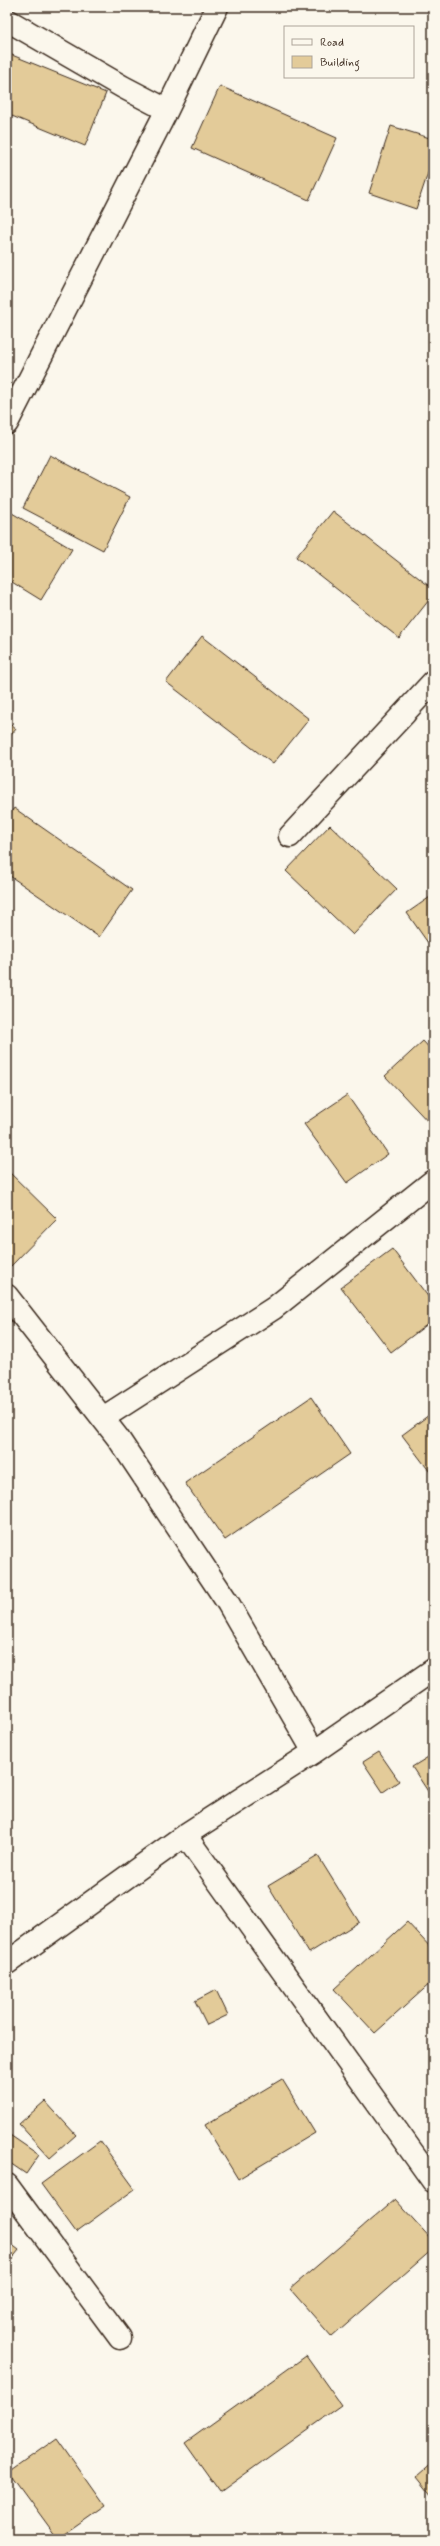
<svg xmlns="http://www.w3.org/2000/svg" width="440" height="2546" viewBox="0 0 440 2546" font-family="Mynerve,sans-serif">
	<style>
		.building { fill: #e3cb99; stroke: #3b2a1e }
		.lines { fill: none; stroke-linecap: round; stroke-linejoin: round }
		.street-casing { stroke: #3b2a1e; stroke-width: 25 }
		.street { stroke: #fbf7ec; stroke-width: 22 }
	</style>
	<rect width="100%" height="100%" fill="#fbf7ec"/>
	<filter id="ink" filterUnits="userSpaceOnUse"><feTurbulence type="fractalNoise" baseFrequency=".025" numOctaves="2"/><feDisplacementMap in="SourceGraphic" scale="8" xChannelSelector="R" yChannelSelector="G"/><feConvolveMatrix kernelMatrix="1 2 1 2 8 2 1 2 1" color-interpolation-filters="sRGB"/></filter>
	<g filter="url(#ink)">
		<path class="building" d="M7,53L106,93L85,146L7,114Z
			M220,86L337,138L309,200L192,148Z
			M391,126L433,139V158L416,209L369,193Z
			M50,455L130,497L103,550L23,508Z
			M7,510L72,549L41,600L7,579Z
			M333,511L433,589V595L399,638L296,557Z
			M202,636L309,719L273,764L166,682Z
			M7,722L16,729L7,740Z
			M14,808L132,890L99,937L7,874V818Z
			M330,825L397,889L353,935L286,871Z
			M433,895V950L407,913Z
			M423,1041L433,1052V1127L385,1076Z
			M347,1095L388,1154L347,1183L304,1124Z
			M7,1170L57,1219L11,1266L7,1261Z
			M392,1249L433,1303V1320L391,1352L341,1287Z
			M311,1397L350,1454L225,1540L185,1483Z
			M433,1412V1476L402,1435Z
			M379,1752L399,1781L383,1792L363,1762Z
			M433,1754V1799L412,1767Z
			M318,1856L359,1922L309,1953L268,1886Z
			M407,1922L433,1950V1981L375,2033L334,1989Z
			M216,1990L228,2015L207,2025L195,2001Z
			M282,2079L315,2133L238,2179L205,2125Z
			M45,2101L76,2135L50,2158L19,2124Z
			M7,2133L39,2155L26,2174L7,2161Z
			M100,2141L135,2189L76,2232L41,2184Z
			M395,2199L433,2241V2249L332,2337L290,2289Z
			M7,2241L19,2250L7,2265Z
			M306,2356L341,2405L220,2492L185,2443Z
			M57,2438L105,2506L58,2539L9,2472Z
			M433,2462V2496L417,2476Z"/>
		<g class="lines">
			<defs>
				<path id="street" d="M7,20L123,87L167,110
					M7,423L167,110L217,7
					M405,713L290,836L433,682
					M7,1296L118,1438L228,1603L314,1752
					M103,1418L274,1308L433,1181
					M185,1835L433,2181
					M7,1963L185,1835L314,1752L433,1670
					M7,2185L120,2338"/>
			</defs>
			<use href="#street" class="street-casing"/>
			<use href="#street" class="street"/>
		</g>
	</g>
	<rect width="440" height="2546" fill="none" stroke="#fbf7ec" stroke-width="24"/>
	<rect x="12" y="12" width="416" height="2522" fill="none" stroke="#3b2a1e" stroke-width="1.5" filter="url(#ink)"/>
	<rect x="284" y="26" width="130" height="52" fill="#fbf7ec" stroke="#aea59a"/>
	<rect x="292" y="39" width="20" height="6" fill="#fbf7ec" stroke="#aea59a"/>
	<text x="320" y="46" font-size="12" fill="#3b2a1e">Road</text>
	<rect x="292" y="56" width="20" height="12" fill="#e3cb99" stroke="#aea59a"/>
	<text x="320" y="66" font-size="12" fill="#3b2a1e">Building</text>
</svg>
